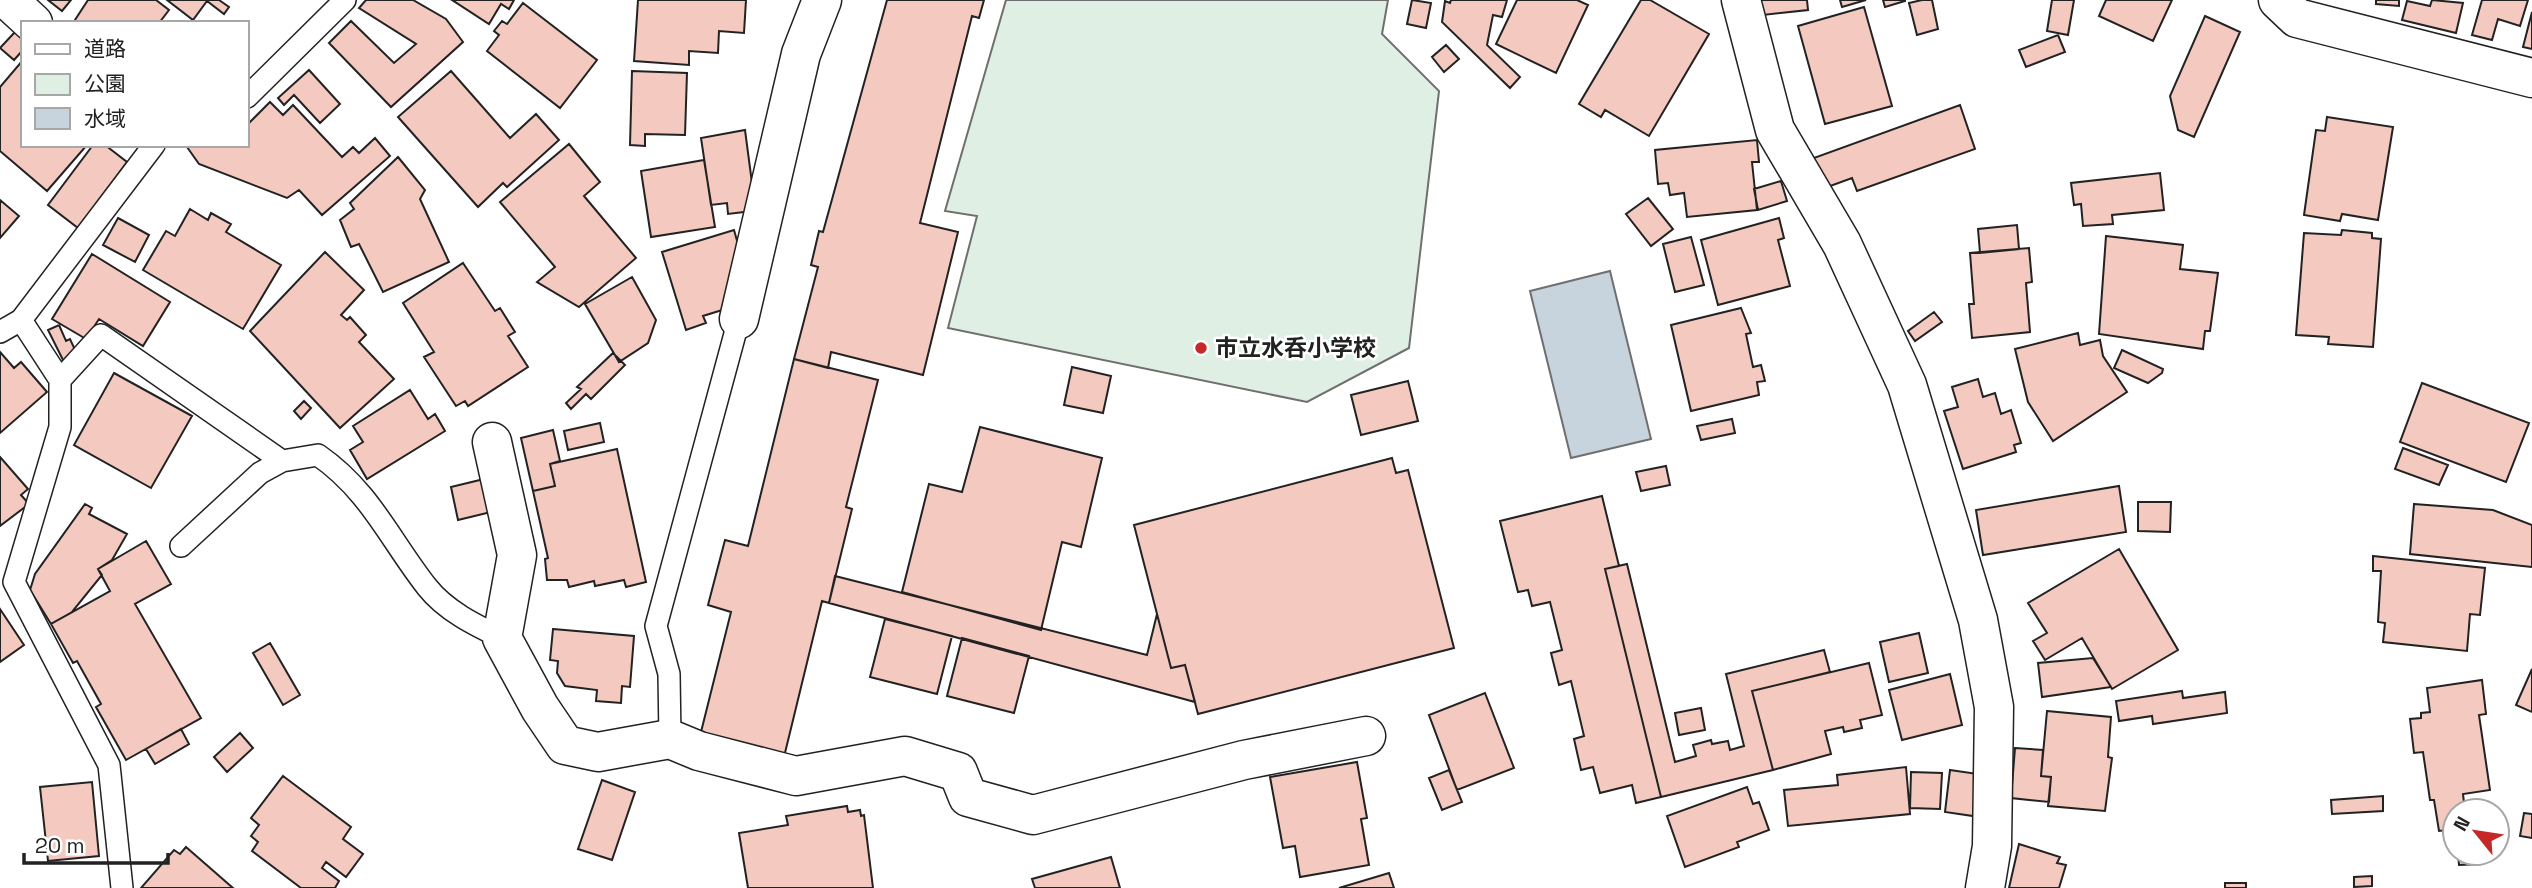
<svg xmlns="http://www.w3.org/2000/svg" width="2532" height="888" viewBox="0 0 2532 888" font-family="'Space Grotesk','Noto Sans JP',sans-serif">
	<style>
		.green { fill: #e0efe3; stroke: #6f6f6f; stroke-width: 2 }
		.water { fill: #c7d3dd; stroke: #6f6f6f; stroke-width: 2 }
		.building { fill: #f3c9c0; stroke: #222; stroke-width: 2 }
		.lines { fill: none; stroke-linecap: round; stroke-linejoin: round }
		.lane-casing { stroke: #222; stroke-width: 24 }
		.street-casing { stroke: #222; stroke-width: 41 }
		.lane { stroke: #fff; stroke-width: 21 }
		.street { stroke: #fff; stroke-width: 38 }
		.poi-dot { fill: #c62828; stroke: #fff; stroke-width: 2.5 }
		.labels { text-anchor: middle; stroke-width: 5; stroke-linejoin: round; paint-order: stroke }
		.poi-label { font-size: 23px; font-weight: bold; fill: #222; stroke: #fff; text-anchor: start }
	</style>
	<rect width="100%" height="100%" fill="#fff"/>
	<path class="green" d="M1006,0H1388L1382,34L1439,91L1409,348L1307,402L948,328L977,216L945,211Z"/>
	<path class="water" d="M1610,271L1651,439L1571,458L1530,291Z"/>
	<path class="building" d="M48,0H71L62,11Z
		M88,0H156L169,10L159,23H73Z
		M167,0H219L229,7L224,14L207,1L193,20Z
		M366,0H413L446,19L463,42L391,107L329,43L351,21L394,63L416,44L359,8Z
		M452,0H514L509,9L501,4L489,24Z
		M638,0H746L744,33L719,31L718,53L689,51V65L634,61Z
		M887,0H984L979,18L972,16L920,223L958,232L923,375L831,352L828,368L794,359L818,267L811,265L819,231L823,232Z
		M1412,0L1431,3L1426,28L1407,24Z
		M1451,0H1507L1502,17L1493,15L1487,45L1520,77L1510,88L1442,22L1445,1L1450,3Z
		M1517,0H1577L1588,5L1556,73L1496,44Z
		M1641,0H1650L1709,34L1649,136L1605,110L1601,117L1579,104Z
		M1760,0H1807L1808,10L1763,15Z
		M1840,0H1866L1842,7Z
		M1883,0H1905V1L1885,7Z
		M1922,0H1932L1938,29L1917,35L1909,3Z
		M2052,0H2074L2068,35L2047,31Z
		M2106,0H2172L2153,41L2099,16Z
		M2376,0H2399V6L2376,4Z
		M2432,0L2463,3L2456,33L2402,20L2407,1L2430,6Z
		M2482,0H2528L2520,26L2498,19L2492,40L2472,35Z
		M523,3L597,60L560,108L487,51L499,35L494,31L502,21L507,24Z
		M1864,7L1892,106L1825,124L1798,26Z
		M2532,12V49L2523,47Z
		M2205,16L2240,32L2194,137L2178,130L2170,96Z
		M15,32L23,39V50L14,60L0,48Z
		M2058,35L2065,52L2026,67L2019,50Z
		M1446,45L1459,59L1444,72L1432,57Z
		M23,60V145H87L47,191L0,151V87Z
		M309,70L340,104L320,123L294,95L284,105L278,98Z
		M451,71L510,138L536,114L559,140L507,187L503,183L478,207L398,117Z
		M632,71L687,73L685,135L645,134V146L630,145Z
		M270,102L283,115L293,105L342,157L353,147L359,153L375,138L390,156L322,215L299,190L287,198L199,164L187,147L247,145V125Z
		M1960,105L1975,149L1857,191L1852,178L1822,189L1811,159Z
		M2327,117L2393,127L2378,220L2342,214L2340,221L2304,215L2316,130L2325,131Z
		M745,130L754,198L752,211L728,214L727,203L711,205L701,138Z
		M1757,140L1759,162H1752L1757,210L1687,217L1684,193L1670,195L1668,183L1658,184L1655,150Z
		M569,144L600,182L584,196L636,258L579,307L537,282L555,267L500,202Z
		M93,145H105L127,162L78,228L48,205Z
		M398,157L425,190L420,199L449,262L383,292L359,244L351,247L340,220L354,209L350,203Z
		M704,160L715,227L651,237L641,171Z
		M2160,173L2164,210L2112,215L2113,224L2083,226L2081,204L2074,205L2071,183Z
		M1781,181L1787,201L1758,210L1754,189Z
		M1648,198L1673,229L1651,246L1626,214Z
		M0,200L19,216L0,238Z
		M190,209L208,220L211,213L231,224L226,232L281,265L243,329L143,270L166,231L175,236Z
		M118,218L149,235L135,262L103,245Z
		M1779,218L1784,238L1778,240L1790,286L1718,305L1701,240Z
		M2017,225L2019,249L1980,253L1978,229Z
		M734,230L743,262L732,307L703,316L706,323L686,330L662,252Z
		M2342,230L2372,233V238L2381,239L2373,347L2328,344L2329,337L2296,335L2304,233L2341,235Z
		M2106,236L2183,245L2180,269L2218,273L2210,331H2205L2203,349L2099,334Z
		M1691,237L1704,285L1675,292L1663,244Z
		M2029,248L2032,282L2026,283L2030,332L1972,338L1969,304H1974L1970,253Z
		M325,252L364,290L341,315L347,320L350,317L366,335L359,342L394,379L340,428L250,331Z
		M92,254L170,302L143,346L99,319L86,339L52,319Z
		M463,263L495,311L500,308L515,332L508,336L528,367L468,406L465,401L456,406L424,357L434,352L403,303Z
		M632,277L656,320L648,343L619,362L585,304Z
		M1741,308L1751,333L1746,334L1753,367L1761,365L1765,381L1757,382L1759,395L1691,411L1671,325Z
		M1934,312L1942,322L1915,341L1908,331Z
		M59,325L66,341L70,339L76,352L64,362L48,330Z
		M2078,333L2080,345L2100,340L2103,356L2127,392L2053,441L2028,402L2015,349Z
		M2122,350L2163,369L2162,373L2148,383L2114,368Z
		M0,352L14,368L21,362L47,392L0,433Z
		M613,353L625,365L591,399L586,394L571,409L566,403L581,389L577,387Z
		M794,359L878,380L846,507L852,509L829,603L822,601L784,757L700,736L731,612L708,605L725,540L748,546Z
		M1072,367L1111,376L1103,413L1064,405Z
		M114,373L192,416L151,488L74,445Z
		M1978,379L1983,397L1995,393L2001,414L2011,410L2021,443L2014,445L2016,452L1963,469L1944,411L1958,407L1952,387Z
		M1408,381L1418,421L1361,435L1351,395Z
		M2422,383L2529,423L2506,482L2400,442Z
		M410,390L428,419L435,414L445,431L367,479L350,450L363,442L353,426Z
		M304,401L311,408L301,419L294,411Z
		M1732,419L1735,433L1701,440L1697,426Z
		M600,423L604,442L568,450L564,431Z
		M980,427L1102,458L1081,547L1062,542L1041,630L902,592L929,484L962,492Z
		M553,430L560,461L550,464L555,486L533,491L521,438Z
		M2403,448L2448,465L2439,485L2395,469Z
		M617,449L646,582L626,587L624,580L595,586L594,581L569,587L567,580H547L545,559L548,558L533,491L555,486L550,464Z
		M0,457L28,489L21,495L29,504L0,526Z
		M1392,458L1396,473L1408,470L1454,648L1198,714L1185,665L1171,668L1134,525Z
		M1666,466L1670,485L1641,491L1636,472Z
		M484,479L491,512L458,520L451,487Z
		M2119,486L2126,532L1983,555L1976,510Z
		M1602,496L1619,566L1605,569L1661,797L1636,803L1632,785L1600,793L1593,767L1581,770L1574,739L1584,736L1571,681L1559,685L1551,653L1562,650L1550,602L1532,606L1528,590L1518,592L1500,521Z
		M2138,502H2171L2170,532L2138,531Z
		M85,504L92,508L89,514L127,534L112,560L98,569L102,575L72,612L51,624L30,590L35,574Z
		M2414,504L2493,510L2532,525V567L2410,554Z
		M146,541L171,584L135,604L201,718L126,760L96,707L101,704L77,661L73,663L51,624L110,591L98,569Z
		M2119,549L2178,650L2112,689L2082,638L2045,660L2033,641L2047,633L2028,603Z
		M2373,556L2485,568L2480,615L2470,614L2467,651L2383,642L2385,623L2378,622L2381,571H2373Z
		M1627,564L1675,762L1696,756L1693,745L1711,740L1712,744L1728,741L1730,750L1744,746L1726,674L1824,650L1830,672L1752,691L1773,770L1661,797L1605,569Z
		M835,576L1147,655L1157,614L1171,668L1185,665L1195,702L829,603Z
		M0,609L24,645L0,662Z
		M885,619L952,636L937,694L870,677Z
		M553,629L634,636L630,687L622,686L621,703L596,701L597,690L565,686L557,673L558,661L550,660Z
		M1919,633L1928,673L1889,682L1880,642Z
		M962,638L1029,656L1014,713L947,696Z
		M270,643L300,695L283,705L253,653Z
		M2093,658L2111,687L2042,697L2038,663Z
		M1869,663L1882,715L1860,720L1862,728L1844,732L1843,727L1825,731L1831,754L1773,770L1752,691Z
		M2532,669V712L2516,705Z
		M1950,674L1962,725L1902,740L1889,690Z
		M2482,680L2486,714L2479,715L2490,790L2463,794L2465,811H2455V829L2439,831L2434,800H2430L2423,752L2414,753L2410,719L2421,718V713L2430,712L2427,688Z
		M2182,691L2183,698L2225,692L2227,713L2153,724L2152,716L2119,721L2116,701Z
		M1485,693L1514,768L1457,790L1429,715Z
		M1701,708L1705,730L1679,735L1675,713Z
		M2047,711L2111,717L2108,757L2112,758L2105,811L2048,806L2051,777L2041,776Z
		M181,729L189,744L155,764L146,749Z
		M240,733L253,748L227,772L214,757Z
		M2015,748L2043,750L2041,776L2051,777L2049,802L2011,798Z
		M1357,762L1367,818L1361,819L1369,865L1300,877L1295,846L1283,848L1270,777Z
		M1906,767L1910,814L1788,826L1784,790L1838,785L1837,775Z
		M1449,770L1462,802L1442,810L1429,778Z
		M1950,770L1978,774L1973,816L1945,812Z
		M1911,772L1942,773L1940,809L1910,808Z
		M283,776L351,827L343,839L363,854L346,877L326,862L322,868L339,881L335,888H301L252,851L258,842L251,836L259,825L251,818Z
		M602,780L635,792L612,860L578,849Z
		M92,782L99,856L48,861L40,787Z
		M1747,787L1753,804L1759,802L1769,830L1737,842L1739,847L1685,867L1667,816Z
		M2383,796V811L2332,814L2331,800Z
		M847,806L848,812L860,810L861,816L864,815L873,888H748L739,833L788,825L786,816Z
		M2470,808H2489V811H2470Z
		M2524,813L2532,814V838L2520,836Z
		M2019,844L2060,857L2057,863L2066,865L2059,888H2009Z
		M186,847L233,888H141L174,850L180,854Z
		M2458,853H2481L2482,864L2459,865Z
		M1111,857L1120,888H1035L1032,879Z
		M1389,873L1394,888H1339Z
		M2372,876V886L2354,887V877Z
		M2225,883H2246V888H2225Z"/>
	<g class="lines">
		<defs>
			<path id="lane" d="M247,97L345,0
				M21,320L60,380V427L14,582L109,765L122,888
				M0,332L21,320L154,145
				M60,380L101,335L282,461
				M181,546L260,473L282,461L318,455C370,491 390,540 427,587C446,611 475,625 502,638
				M670,739L669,674L656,626L739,319"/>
			<path id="street" d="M8,0L33,23
				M1741,0L1775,130L1842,244L1907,385L1978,620L1994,707L1992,846L1985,888
				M2278,0L2297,18L2532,78
				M739,319L801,54L822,0
				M492,442L517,555L502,638L540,708L565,745L598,752L670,739L699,751L796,776L905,756L958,772L968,797L1033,815L1244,760L1366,736"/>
		</defs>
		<use href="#lane" class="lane-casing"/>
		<use href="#street" class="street-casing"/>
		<use href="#lane" class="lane"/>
		<use href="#street" class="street"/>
	</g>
	<circle class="poi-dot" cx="1201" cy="348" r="7"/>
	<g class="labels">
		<g class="poi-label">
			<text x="1215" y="356">市立水呑小学校</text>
		</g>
	</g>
	<rect x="21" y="21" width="228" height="126" fill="#ffffff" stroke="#a7a7a7" stroke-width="2"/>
	<rect x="35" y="44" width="35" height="10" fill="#ffffff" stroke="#a7a7a7" stroke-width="2"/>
	<text x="84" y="56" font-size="21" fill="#222222">道路</text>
	<rect x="35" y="74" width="35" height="21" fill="#e0efe3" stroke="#a7a7a7" stroke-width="2"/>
	<text x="84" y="91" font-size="21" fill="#222222">公園</text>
	<rect x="35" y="108" width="35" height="21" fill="#c7d3dd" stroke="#a7a7a7" stroke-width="2"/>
	<text x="84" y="126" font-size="21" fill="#222222">水域</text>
	<g transform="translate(2476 832) rotate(300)"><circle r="33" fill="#ffffff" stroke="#a7a7a7" stroke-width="2"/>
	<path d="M0-5L12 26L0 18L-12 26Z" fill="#c62828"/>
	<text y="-10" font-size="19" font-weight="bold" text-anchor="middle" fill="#222222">N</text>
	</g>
	<path d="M24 853v10h144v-10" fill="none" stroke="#222222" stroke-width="3.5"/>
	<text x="35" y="853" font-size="21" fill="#222222" stroke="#ffffff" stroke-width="5" paint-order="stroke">20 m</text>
</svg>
